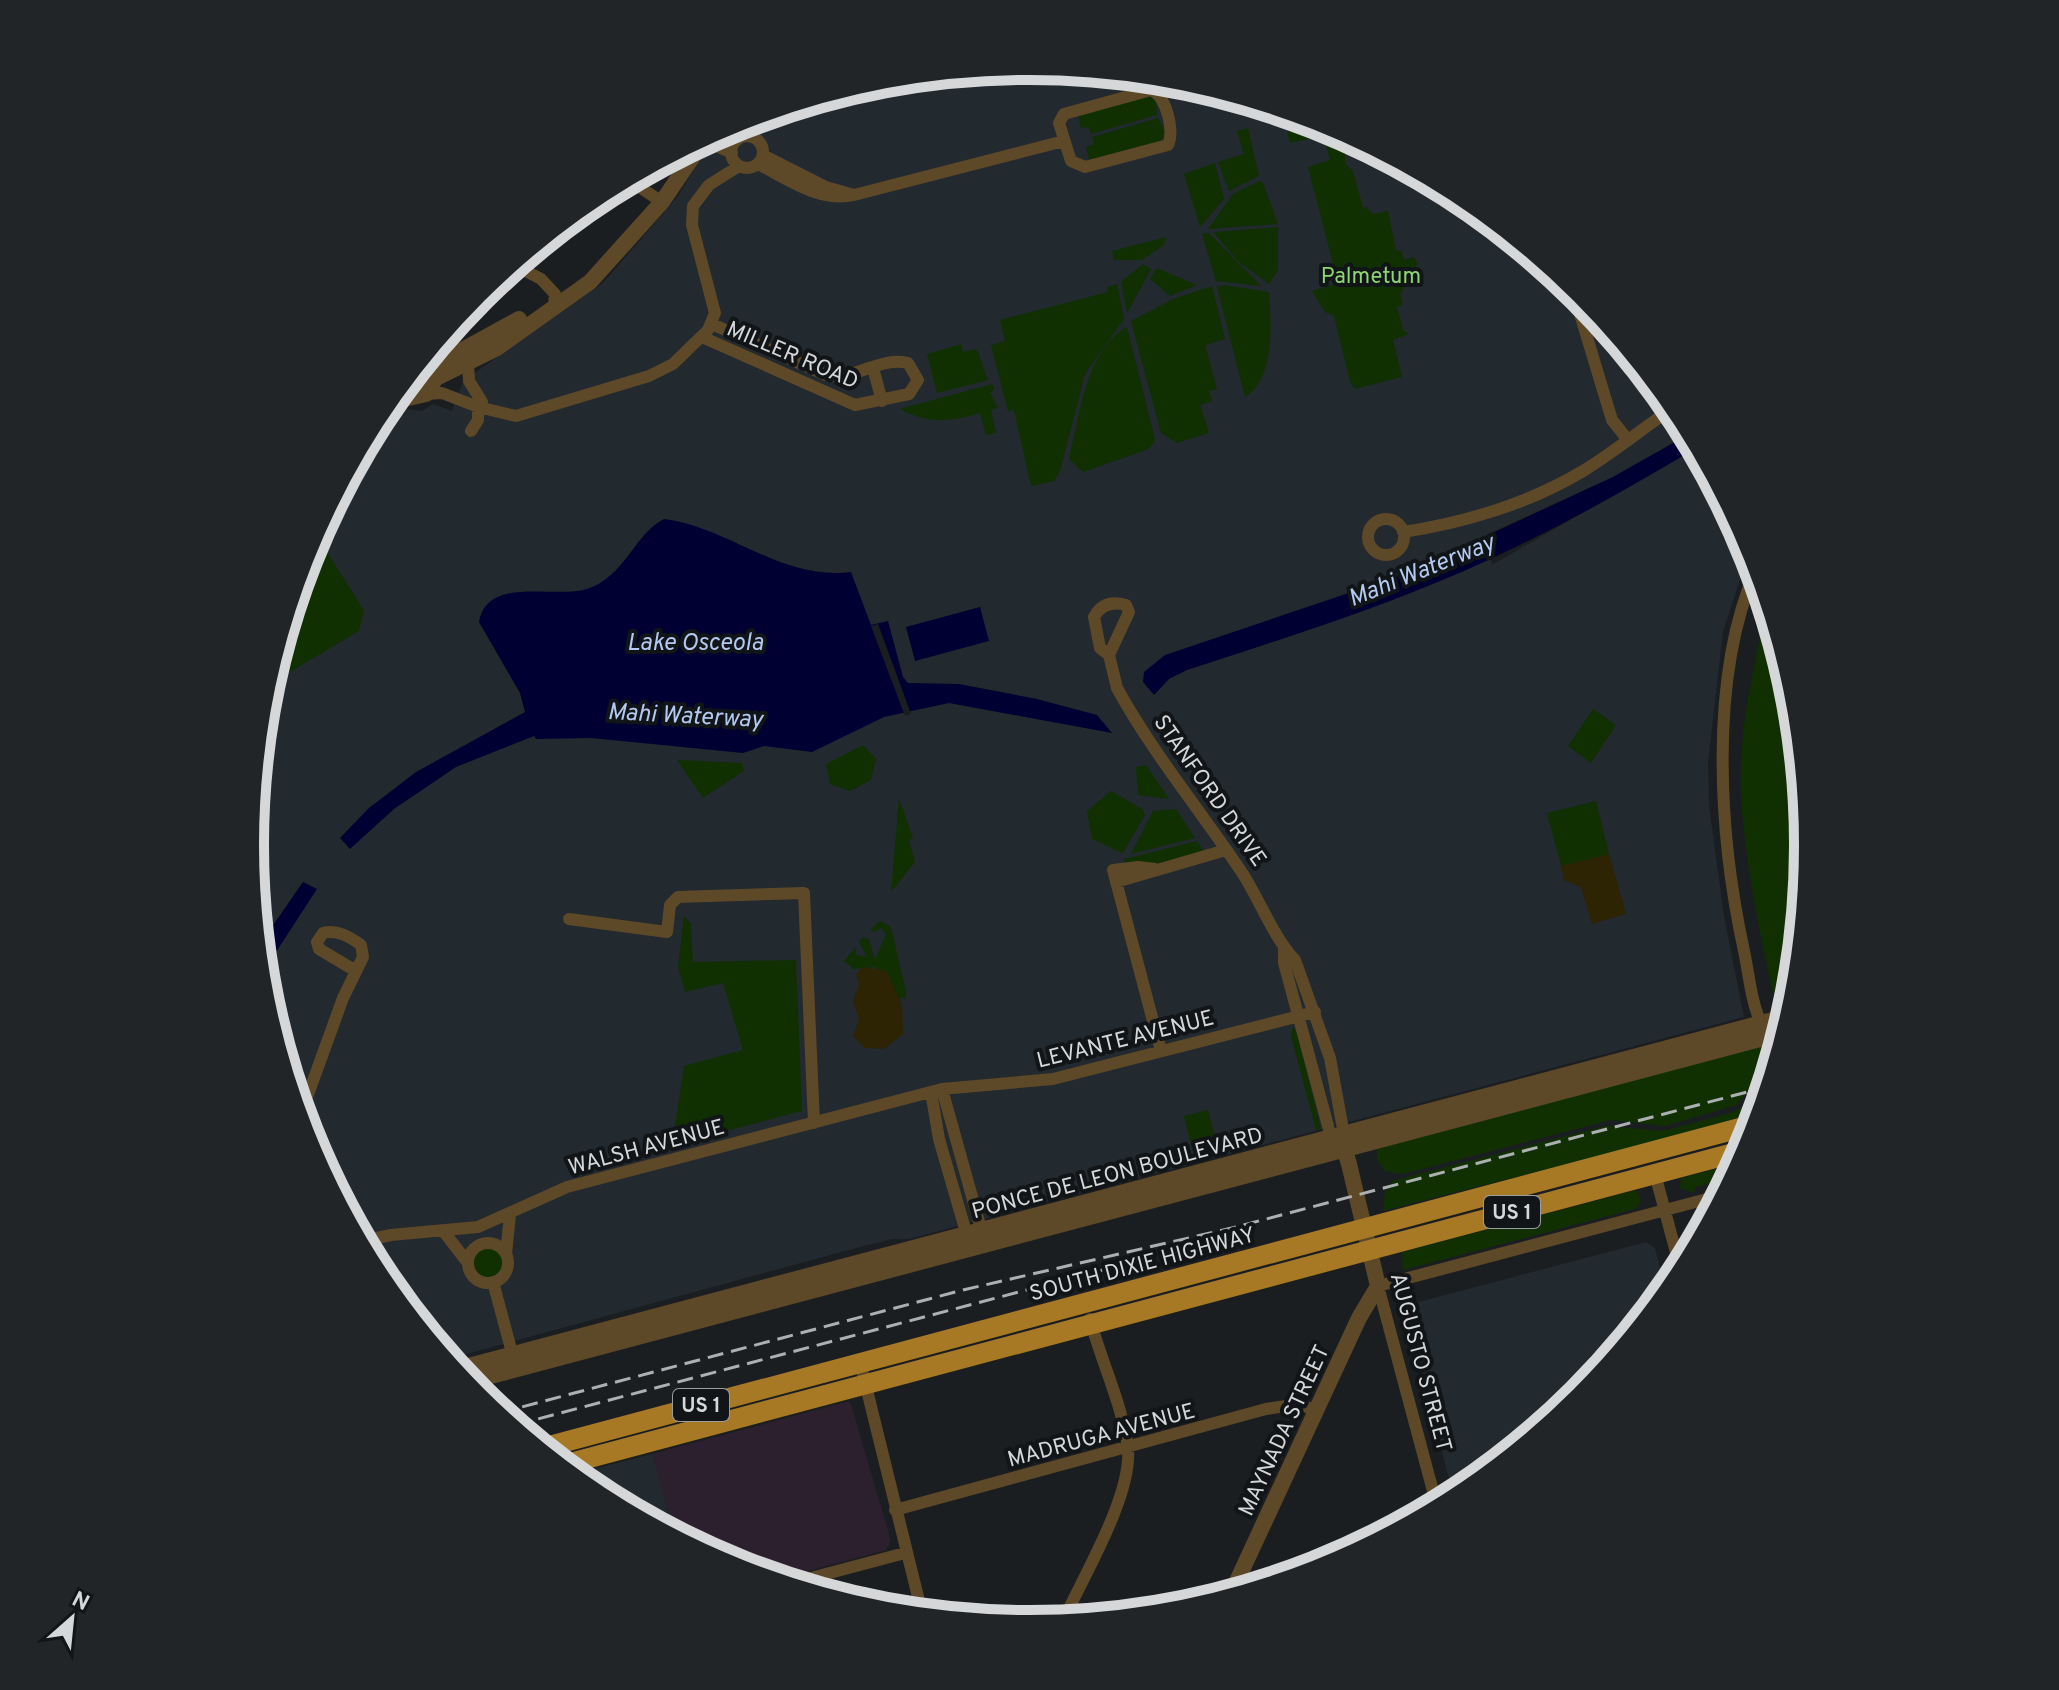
<svg xmlns="http://www.w3.org/2000/svg" width="2059" height="1690" viewBox="0 0 2059 1690" font-family="Overpass,sans-serif">
	<style>
		.commercial { fill: #2c202e }
		.built { fill: #22292f }
		.green { fill: #103002 }
		.sand { fill: #2c2403 }
		.water { fill: #000132 }
		.pier { fill: #1b1e21 }
		.lines { fill: none; stroke-linecap: round; stroke-linejoin: round }
		.minor { stroke: #5d4828; stroke-width: 12 }
		.tertiary { stroke: #5d4828; stroke-width: 16 }
		.trunk { stroke: #a87924; stroke-width: 20 }
		.rail { stroke: #adb0b2; stroke-width: 3; stroke-dasharray: 16 8; stroke-linecap: butt }
		.labels { text-anchor: middle; stroke-width: 8; stroke-linejoin: round; paint-order: stroke }
		.shield { fill: #121517; stroke: #9a9d9f; stroke-width: 2 }
		.shield-label { font-size: 20px; font-weight: bold; fill: #d5d7d9 }
		.park-label { font-size: 22px; fill: #8cd571; stroke: #121517 }
		.street-label { font-size: 22px; fill: #d5d7d9; stroke: #121517 }
		.water-label { font-size: 24px; font-style: italic; fill: #b4c9f1; stroke: #121517 }
		.rim { fill: none; stroke: #d5d7d9; stroke-width: 10 }
	</style>
	<rect width="100%" height="100%" fill="#1b1e21"/>
	<path class="commercial" d="M850,1401L891,1541L886,1550L778,1579L731,1565L674,1534L652,1454Z"/>
	<path class="built" d="M1030,66L1182,81L1328,125L1463,198L1581,294L1677,413L1689,434L1613,477L1486,535L1492,565L1696,447L1750,548L1723,632L1708,762L1709,806L1724,916L1744,1017L909,1239H892L845,1251L448,1359L382,1277L310,1143L265,997L251,845L266,693L310,546L381,414L396,408L422,411L433,404L452,411L463,381L603,283L678,196L715,134L732,125L878,81Z
		M1646,1242L1655,1248L1666,1292L1580,1396L1454,1497L1404,1311L1407,1305Z
		M652,1454L653,1456L674,1534L596,1492L574,1474Z"/>
	<path class="green" d="M1149,96L1156,101L1157,115L1091,134L1089,127L1081,128L1078,115Z
		M1282,111L1334,129L1345,151V164L1353,171L1363,208L1367,207L1372,214L1388,211L1396,251L1401,250L1404,260L1414,257L1416,262L1419,261L1400,294L1403,305L1397,307L1403,330L1409,334L1393,340L1402,377L1355,389L1350,382L1334,316L1325,312L1312,291L1338,283L1308,167L1330,160L1323,136L1290,143Z
		M1158,118L1165,132L1161,141L1089,160L1086,147L1094,144L1092,137Z
		M1248,128L1259,176L1229,191L1218,162L1244,154L1237,131Z
		M1215,163L1224,199L1200,227L1184,174Z
		M1259,181L1263,183L1278,224L1208,229L1233,194Z
		M1278,227V270L1269,284L1240,263L1213,232Z
		M1209,233L1261,286L1216,281L1202,234Z
		M1166,237L1164,245L1142,260H1114L1112,251Z
		M1143,264L1151,269L1127,313L1121,282Z
		M1157,268L1197,285L1170,296L1150,279Z
		M1117,284L1124,319L1085,374L1060,471L1054,481L1031,486L1014,410L1008,411L991,345L1005,341L1000,320L1108,292L1107,287Z
		M1225,285L1269,292C1271,323 1276,378 1245,397L1217,287Z
		M1212,286L1225,339L1205,345L1217,389L1209,391L1212,401L1200,405L1209,433L1177,443L1161,433L1131,321L1173,299Z
		M1127,327L1155,440L1149,449L1083,472L1069,459C1079,418 1086,350 1127,327Z
		M961,344L963,352L977,349L988,380L937,393L927,354Z
		M992,384L994,390L990,392L998,408L991,410L996,433L986,435L980,413C951,422 928,424 900,409Z
		M316,535L364,610L359,631L268,685Z
		M1767,605L1794,693L1808,845L1793,997L1775,1002C1760,933 1745,865 1741,795C1738,731 1754,667 1767,605Z
		M1593,709L1616,725L1591,763L1568,746Z
		M863,745L876,759L871,780L850,791L830,784L826,764Z
		M677,760L742,763L744,771L703,798Z
		M1146,765L1169,799L1138,795L1136,767Z
		M1111,791L1142,809L1145,815L1123,853L1092,839L1087,811Z
		M899,798L913,838L909,840L915,862L891,892Z
		M1596,801L1609,854L1561,866L1547,813Z
		M1176,809L1195,838L1131,854L1153,811Z
		M1197,841L1204,852L1153,865L1125,863L1124,859Z
		M684,916L691,924L693,962L796,960L802,1111L672,1145L684,1066L743,1050L723,983L685,992L678,967Z
		M880,921L891,927L906,992L905,999L901,997L899,1001L892,989L891,979L875,967L854,969L844,961L856,947V955L867,957L859,942L862,938L869,939L875,960L886,934L881,928L874,932L870,930Z
		M1293,1026L1298,1037L1321,1129L1316,1130L1291,1036Z
		M1777,1040L1773,1065L1736,1105L1665,1126L1611,1120L1403,1174L1385,1171L1377,1159V1147Z
		M1771,1073L1758,1115L1383,1211L1385,1192L1392,1181L1606,1126L1663,1131L1731,1113L1741,1108Z
		M1208,1110L1217,1146L1193,1152L1184,1116Z
		M1739,1163L1731,1178L1695,1187L1694,1193L1680,1188L1681,1178Z
		M1636,1190L1641,1201L1635,1209L1403,1270L1402,1252Z
		M473 1262a15 15 0 1 1 30 0a15 15 0 1 1-30 0Z"/>
	<path class="sand" d="M1609,854L1626,914L1592,924L1581,887L1564,880L1561,866Z
		M863,967L887,971L902,1005L903,1034L884,1049L865,1048L853,1036L859,1019L853,1001L859,984L856,974Z"/>
	<path class="water" d="M1689,434L1696,448C1621,493 1544,536 1464,571C1374,610 1280,640 1187,670L1169,679L1154,695L1143,682L1144,672L1165,655L1402,575L1613,477Z
		M664,519C729,527 782,581 851,572L871,625L888,621L903,677L908,683L959,684L1037,699L1097,715L1112,733L949,703L884,717L812,752L764,746L743,753L591,738L536,739L534,736L456,767L394,809L350,849L340,838L369,808L416,772L525,712L520,693L479,622C487,575 554,599 587,589C626,576 633,535 664,519Z
		M980,607L989,641L915,661L906,627Z
		M303,882L317,889L263,972L260,944Z"/>
	<path class="pier" d="M878,624L911,714L905,716L871,626Z"/>
	<g class="lines">
		<path class="minor" d="M1151,90C1166,95 1175,131 1168,145L1085,167L1071,161L1059,123L1064,114Z
			M719,132L737,140
			M731 152a16 16 0 1 1 32 0a16 16 0 1 1-32 0Z
			M704,140L732,153
			M758,164C788,179 820,203 854,195L826,187L763,155
			M629,180L662,202
			M854,195L1064,141
			M514,265L541,279L555,294L554,306
			M1580,314L1612,420L1628,440
			M702,337L855,405L909,394L918,380L908,363C880,356 855,381 826,375L712,324
			M468,363L469,381L482,402
			M873,368L882,401
			M426,394L442,393L478,407L516,416L649,376L673,364L708,330L715,313L692,225L693,206L709,185L739,166
			M471,431L478,420V407
			M1368 537a18 18 0 1 1 36 0a18 18 0 1 1-36 0Z
			M1403,532C1464,523 1530,503 1583,471C1614,452 1643,428 1673,408
			M1756,569C1708,679 1719,836 1744,951C1749,974 1751,1002 1761,1023
			M1109,655L1100,648L1094,617C1101,604 1112,601 1126,605L1129,612L1109,655L1117,688C1152,752 1200,810 1241,871C1259,898 1273,937 1295,960L1330,1058L1345,1140
			M1155,869L1138,867L1113,870L1161,1051
			M1116,882L1226,850
			M569,919L667,932L670,905L678,897L804,893L814,1123
			M1284,948V963L1331,1137
			M942,1089L983,1236
			M931,1092L939,1139L968,1239
			M301,1114L343,998L363,957L361,945C350,937 337,929 323,933L317,942L319,949L356,971
			M1655,1174L1681,1271
			M444,1232L468,1263
			M362,1241L391,1235L478,1227L567,1187L942,1089L1053,1079L1315,1012
			M468 1263a20 20 0 1 1 40 0a20 20 0 1 1-40 0Z
			M506,1254L510,1215
			M493,1282L514,1360
			M860,1362L922,1613
			M1437,1506L1378,1286L1722,1195
			M895,1510L1266,1409L1299,1404L1317,1411
			M792,1583L905,1553
			M1001,1621C1033,1613 1058,1604 1089,1618
			M1063,1621C1083,1577 1132,1496 1128,1449C1123,1406 1101,1361 1090,1319"/>
		<path class="tertiary" d="M427,359L448,358L519,319
			M434,379L497,348L590,282L662,202L704,140
			M397,393L408,398L426,394L434,381V369
			M457,1369L1788,1016
			M468,1382L1783,1033
			M1231,1594L1359,1318L1378,1286L1349,1164L1344,1148L1336,1141"/>
		<path class="trunk" d="M542,1448L1755,1124
			M563,1465L1745,1150"/>
		<path class="rail" d="M499,1413L963,1290L1236,1227L1766,1087
			M515,1425L1106,1269"/>
	</g>
	<g class="labels">
		<g class="shield">
			<rect x="1484" y="1196" width="56" height="32" rx="6"/>
			<rect x="673" y="1389" width="56" height="32" rx="6"/>
		</g>
		<g class="shield-label">
			<text x="1512" y="1219">US 1</text>
			<text x="701" y="1412">US 1</text>
		</g>
		<g class="park-label">
			<text x="1371" y="283">Palmetum</text>
		</g>
		<g class="street-label">
			<text transform="translate(793 354) rotate(23)" y="8">MILLER ROAD</text>
			<text transform="translate(1211 790) rotate(55)" y="8">STANFORD DRIVE</text>
			<text transform="translate(1125 1038) rotate(-14)" y="8">LEVANTE AVENUE</text>
			<text transform="translate(646 1146) rotate(-15)" y="8">WALSH AVENUE</text>
			<text transform="translate(1117 1172) rotate(-15)" y="8">PONCE DE LEON BOULEVARD</text>
			<text transform="translate(1142 1263) rotate(-15)" y="8">SOUTH DIXIE HIGHWAY</text>
			<text transform="translate(1422 1362) rotate(75)" y="8">AUGUSTO STREET</text>
			<text transform="translate(1283 1430) rotate(-65)" y="8">MAYNADA STREET</text>
			<text transform="translate(1101 1434) rotate(-15)" y="8">MADRUGA AVENUE</text>
		</g>
		<g class="water-label">
			<text transform="translate(1421 570) rotate(-22)" y="8">Mahi Waterway</text>
			<text x="695" y="650">Lake Osceola</text>
			<text transform="translate(685 715) rotate(3)" y="8">Mahi Waterway</text>
		</g>
	</g>
	<path d="M0 0H2059V1690H0ZM264 845a765 765 0 1 1 1530 0a765 765 0 1 1-1530 0Z" fill="#222527" fill-rule="evenodd"/>
	<path class="rim" d="M264 845a765 765 0 1 1 1530 0a765 765 0 1 1-1530 0Z"/>
	<g transform="translate(72 1618) rotate(27)" stroke="#121517" stroke-width="6" paint-order="stroke">
	<path d="M0-6L14 30L0 20L-14 30Z" fill="#d5d7d9"/>
	<text y="-12" font-size="22" font-weight="bold" text-anchor="middle" fill="#d5d7d9">N</text>
	</g>
</svg>
